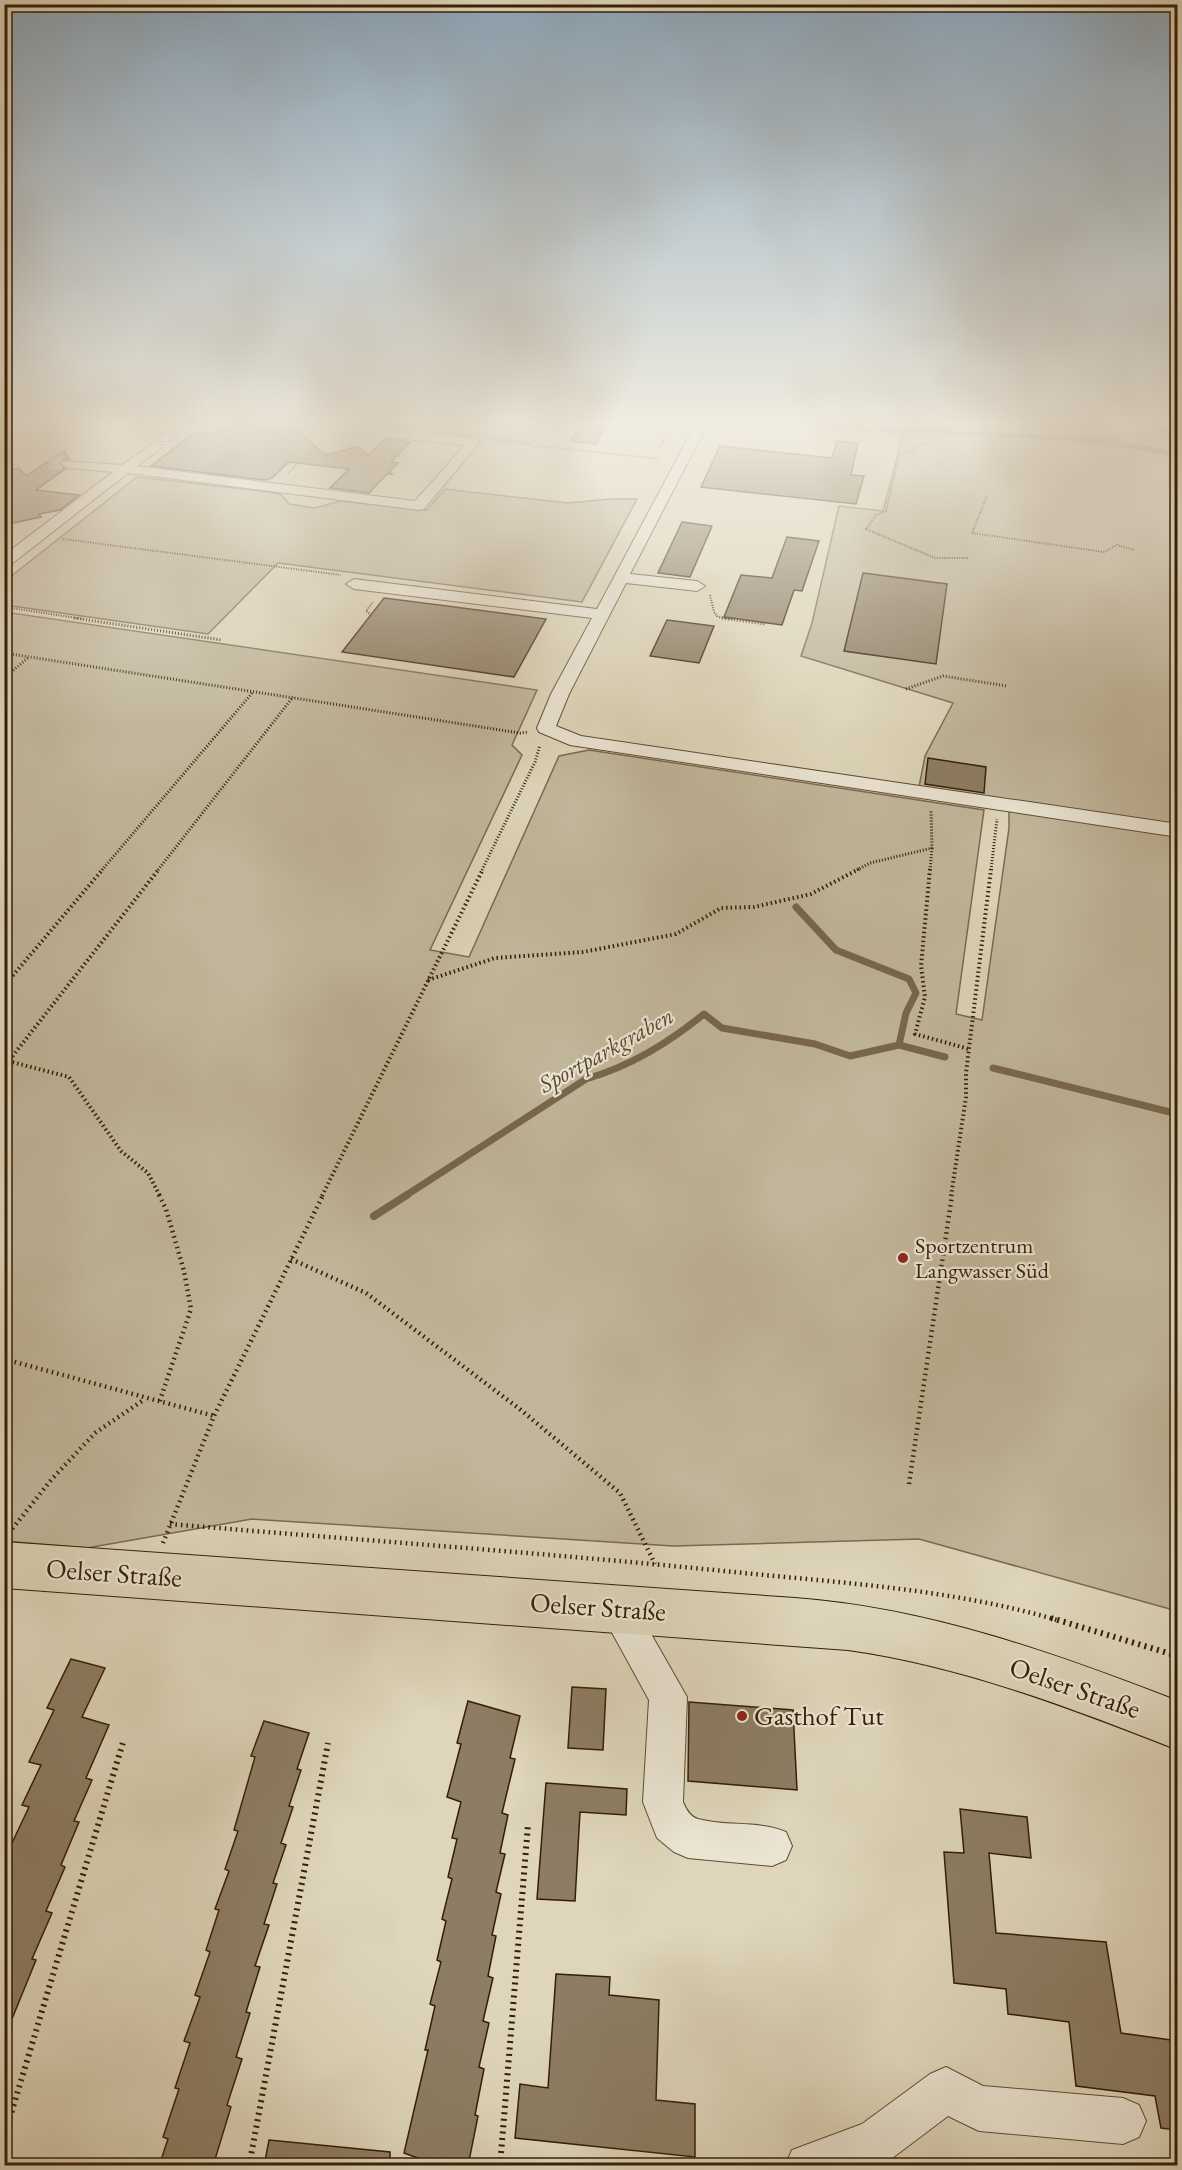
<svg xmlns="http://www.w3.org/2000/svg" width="1182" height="2170" viewBox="0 0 1182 2170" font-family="'EB Garamond',serif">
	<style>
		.green { fill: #c1b69b; stroke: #7b6a50; stroke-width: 1.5 }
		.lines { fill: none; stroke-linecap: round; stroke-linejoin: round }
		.stream-far2 { stroke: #78674d; stroke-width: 4 }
		.stream-far1 { stroke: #78674d; stroke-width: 7 }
		.stream { stroke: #78674d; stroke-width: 8 }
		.building { fill: #8d7d64; stroke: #351e06; stroke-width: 1.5 }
		.minor-tunnel { stroke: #bcb096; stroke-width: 14; stroke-dasharray: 14 8; stroke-linecap: butt }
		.minor-casing { stroke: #5f4c33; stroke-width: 2 }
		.major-casing { stroke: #351e06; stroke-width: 2 }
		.path-far4 { stroke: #351e06; stroke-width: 2; stroke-dasharray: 1 1.5; stroke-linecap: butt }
		.path-far3 { stroke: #351e06; stroke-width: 3; stroke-dasharray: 1 2; stroke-linecap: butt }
		.path-far2 { stroke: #351e06; stroke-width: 4; stroke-dasharray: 1.5 3; stroke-linecap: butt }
		.path-far1 { stroke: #351e06; stroke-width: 4.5; stroke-dasharray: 1.5 4; stroke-linecap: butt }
		.path { stroke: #351e06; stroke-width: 6; stroke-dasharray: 2 4.5; stroke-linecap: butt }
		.minor { fill: #eae4d2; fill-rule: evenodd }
		.major { fill: #ded5ba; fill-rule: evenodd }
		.poi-dot { fill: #8f2418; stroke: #eae4d2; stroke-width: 2 }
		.labels { text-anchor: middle; stroke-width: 4.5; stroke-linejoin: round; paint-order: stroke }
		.poi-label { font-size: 22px; fill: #351e06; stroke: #eae4d2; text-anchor: start }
		.water-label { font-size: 24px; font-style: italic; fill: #5c4830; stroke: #eae4d2 }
		.near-street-label { font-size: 27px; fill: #351e06; stroke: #eae4d2 }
		.near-poi-label { font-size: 27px; fill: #351e06; stroke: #eae4d2; text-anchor: start }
	</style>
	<rect width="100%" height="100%" fill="#ded5ba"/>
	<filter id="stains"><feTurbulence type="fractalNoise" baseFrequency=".00333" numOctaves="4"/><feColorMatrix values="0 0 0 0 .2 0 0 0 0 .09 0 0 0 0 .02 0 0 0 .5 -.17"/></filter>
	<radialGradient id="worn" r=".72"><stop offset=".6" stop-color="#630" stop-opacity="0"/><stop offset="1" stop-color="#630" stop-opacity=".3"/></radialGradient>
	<path class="green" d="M380,425H545L532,443Z
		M783,425H1110L1177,432V1611L919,1539L673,1546L252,1519L87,1548L5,1541V612L537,690L512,745L522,755L430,950L469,957L559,756L589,750L984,810L956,1014L982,1020L1009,828V802L919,787L925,756L953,703L801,656L812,623L839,506L883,511L903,434Z
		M137,477L269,492L282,495L289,504L315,508L340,501L427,510L445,489L568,503L611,499H637L582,602L278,563L208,634L5,605V581Z"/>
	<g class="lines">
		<path class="stream-far2" d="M796,425L858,427
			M1106,427L1121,441
			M880,428L1121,441L1126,444L1178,454"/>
		<path class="stream-far1" d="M796,907L836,950L909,979L916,993L906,1013L899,1045
			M993,1068L1178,1114
			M405,1196L586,1079C631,1066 668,1043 704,1014L722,1028L815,1044L850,1056L899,1045L945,1057"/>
		<path class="stream" d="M374,1216L407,1195"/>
	</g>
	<path class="building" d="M240,425L297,429L325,455L358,447L368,455L385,439L410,442L391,462L398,463L389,472L392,474H387L369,493L330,488L349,469L289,462L272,478L265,480L151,466L192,434L222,431Z
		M582,425H607L596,444L571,441Z
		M837,441L858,443L851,475L864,476L856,504L701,487L720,446L832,458Z
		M64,451L69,459L61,460L59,465L65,469L36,490L79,495L60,510L39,514L41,517L4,525V471L19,468L26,476Z
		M682,522L712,526L690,577L658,573Z
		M787,537L819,541L802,591L794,590L782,625L724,617L741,575L772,578Z
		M863,573L947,584L936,664L844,651Z
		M384,598L447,606L546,619L514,677L342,652Z
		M667,620L714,626L699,663L650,656Z
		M928,758L986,767L984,793L925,784Z
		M71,1659L105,1668L82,1717L109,1725L86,1778L92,1780L74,1821L79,1822L61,1865L65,1867L46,1911L52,1913L32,1959L36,1960L5,2036L4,1860L29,1807L22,1805L41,1765L29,1762L54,1710L47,1708Z
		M572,1687L606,1689L603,1750L568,1748Z
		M468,1701L520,1716L510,1758L515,1759L502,1813L508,1815L500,1853L505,1854L496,1892L501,1894L492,1935L496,1936L488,1976L493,1978L483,2021L489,2023L479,2067L484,2069L475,2115L478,2116L468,2166H439L404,2153L428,2050H425L435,2006L430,2004L441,1962L437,1960L446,1921L442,1919L452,1879L448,1877L457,1839L452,1838L461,1802L447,1797L461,1744L457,1743Z
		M689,1702L793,1710L797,1790L688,1781Z
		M264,1721L309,1733L297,1769L301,1770L289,1806L293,1807L281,1843L286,1845L273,1883L277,1884L264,1924L269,1925L255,1966L260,1967L246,2012L250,2013L236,2057L242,2059L227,2105L231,2107L213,2166H159L168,2139L163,2137L179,2089L175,2088L190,2043L184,2041L200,1997L195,1995L210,1952L206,1950L219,1910L215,1909L229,1871L225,1869L238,1831L234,1830L255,1757L251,1756Z
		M546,1783L627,1789L626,1815L580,1812L575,1901L537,1899Z
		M960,1809L1027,1817L1031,1858L989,1853L996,1933L1106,1942L1121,2033L1178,2041V2130L1161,2128L1155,2096L1076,2086L1069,2022L1008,2014L1006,1989L954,1983L944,1852L964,1853Z
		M556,1974L610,1977L609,1995L659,2000L656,2100L695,2104V2157L515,2138L520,2084L548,2088Z
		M269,2140L390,2152V2166H264Z"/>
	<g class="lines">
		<path class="minor-tunnel" d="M49,462L68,464"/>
		<defs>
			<path id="minor" d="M174,425H188L170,441H160L159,438Z
				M304,425H350L474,438L480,442L424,509L419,510L128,473L9,566L4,567V555L113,472L68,468L61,464L63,461L122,465L155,442L162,446L160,449L137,466L415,501L465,445L310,429Z
				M695,425H707L630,574L697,581L705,586L697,591L626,583L569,694L556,726L581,736L1178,824V837L570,745L539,732L537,728L551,694L592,618L354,589L346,584L354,579L597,609Z
				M629,1592L642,1597L647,1610L646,1625L687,1697L683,1802C686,1809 690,1817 698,1819C727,1827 758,1820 786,1832L792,1846L786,1860L772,1866L688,1858L674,1852L657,1838L643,1802L649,1700L610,1629L611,1610L616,1597Z
				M946,2067L983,2086L1123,2098L1139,2105L1146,2121L1139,2137L1123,2144L979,2131L948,2116L891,2159L876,2166H785L792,2150L862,2124L930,2074Z"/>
			<path id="major" d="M1152,425H1178V432L1154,428Z
				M4,1542L795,1598C929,1608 1054,1653 1178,1701V1750C1071,1708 962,1666 848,1650L4,1588Z"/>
		</defs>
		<use href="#minor" class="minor-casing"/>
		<use href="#major" class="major-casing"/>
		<path class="path-far4" d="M212,425L228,441
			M869,425L885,431C982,437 1083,435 1178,457
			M943,436L899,455L886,511L876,515L866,529L935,558H969
			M491,441L660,459
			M350,445L363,456
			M658,450L665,437
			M308,454L321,441
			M288,473L299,462
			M4,477L7,481
			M987,496L972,533L1104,552L1117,545L1134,550
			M63,539L341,575
			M710,595L714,612L718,617L733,619
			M4,607L84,619
			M371,615L366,611L373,602"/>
		<path class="path-far3" d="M74,618L222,640
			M722,618L766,624
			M4,653L520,733L528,732
			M4,678L29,657
			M906,689L943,676L1007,686
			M102,870L253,692
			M158,870L293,697
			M482,870L535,762L540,745
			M857,870L870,863L932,848L931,810
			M930,870L932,848
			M991,870L997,819"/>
		<path class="path-far2" d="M930,869L921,966L925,997L915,1034L969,1049
			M428,980L495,958L583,952L676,934L721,908L754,907L811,894L859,869
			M4,986L103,869
			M4,1060L69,1077L121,1151L148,1173L160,1196
			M4,1067L159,869
			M322,1196L483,869
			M951,1196L966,1097V1073L991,869"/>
		<path class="path-far1" d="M159,1195L166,1209L184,1271L191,1309L159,1403
			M291,1259L366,1293L521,1410L620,1493L655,1564
			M4,1359L214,1416
			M909,1484L952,1195
			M170,1524C358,1540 547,1553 734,1572C842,1583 952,1589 1057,1620
			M9,1533L51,1480L95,1433L145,1399
			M163,1543L214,1416L323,1195"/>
		<path class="path" d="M1051,1618L1178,1656
			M4,2137L124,1739
			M249,2166L328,1743
			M500,2166L528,1825"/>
		<use href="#minor" class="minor"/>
		<use href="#major" class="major"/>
	</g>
	<linearGradient id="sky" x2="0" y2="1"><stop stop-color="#8da8bd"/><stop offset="0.58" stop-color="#f0ece0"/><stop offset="1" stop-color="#f0ece0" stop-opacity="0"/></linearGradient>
	<rect width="1182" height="729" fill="url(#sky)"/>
	<g class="poi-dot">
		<circle cx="903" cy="1258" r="6"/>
		<circle cx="742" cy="1716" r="6"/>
	</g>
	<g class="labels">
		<g class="poi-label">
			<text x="915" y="1253">Sportzentrum<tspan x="915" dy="25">Langwasser Süd</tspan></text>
		</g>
		<g class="water-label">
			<text transform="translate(606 1050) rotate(-29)" y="8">Sportparkgraben</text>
		</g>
		<g class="near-street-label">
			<text transform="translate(114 1573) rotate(4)" y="9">Oelser Straße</text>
			<text transform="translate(598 1607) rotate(4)" y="9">Oelser Straße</text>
			<text transform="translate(1075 1688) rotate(19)" y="9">Oelser Straße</text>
		</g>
		<g class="near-poi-label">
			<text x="754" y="1725">Gasthof Tut</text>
		</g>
	</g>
	<rect width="1182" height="2170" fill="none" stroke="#ded5ba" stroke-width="24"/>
	<rect x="6" y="6" width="1170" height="2158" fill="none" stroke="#351e06" stroke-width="3"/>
	<rect x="12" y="12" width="1158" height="2146" fill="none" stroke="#351e06" stroke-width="1.5"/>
	<rect width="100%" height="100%" filter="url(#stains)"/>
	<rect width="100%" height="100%" fill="url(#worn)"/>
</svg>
